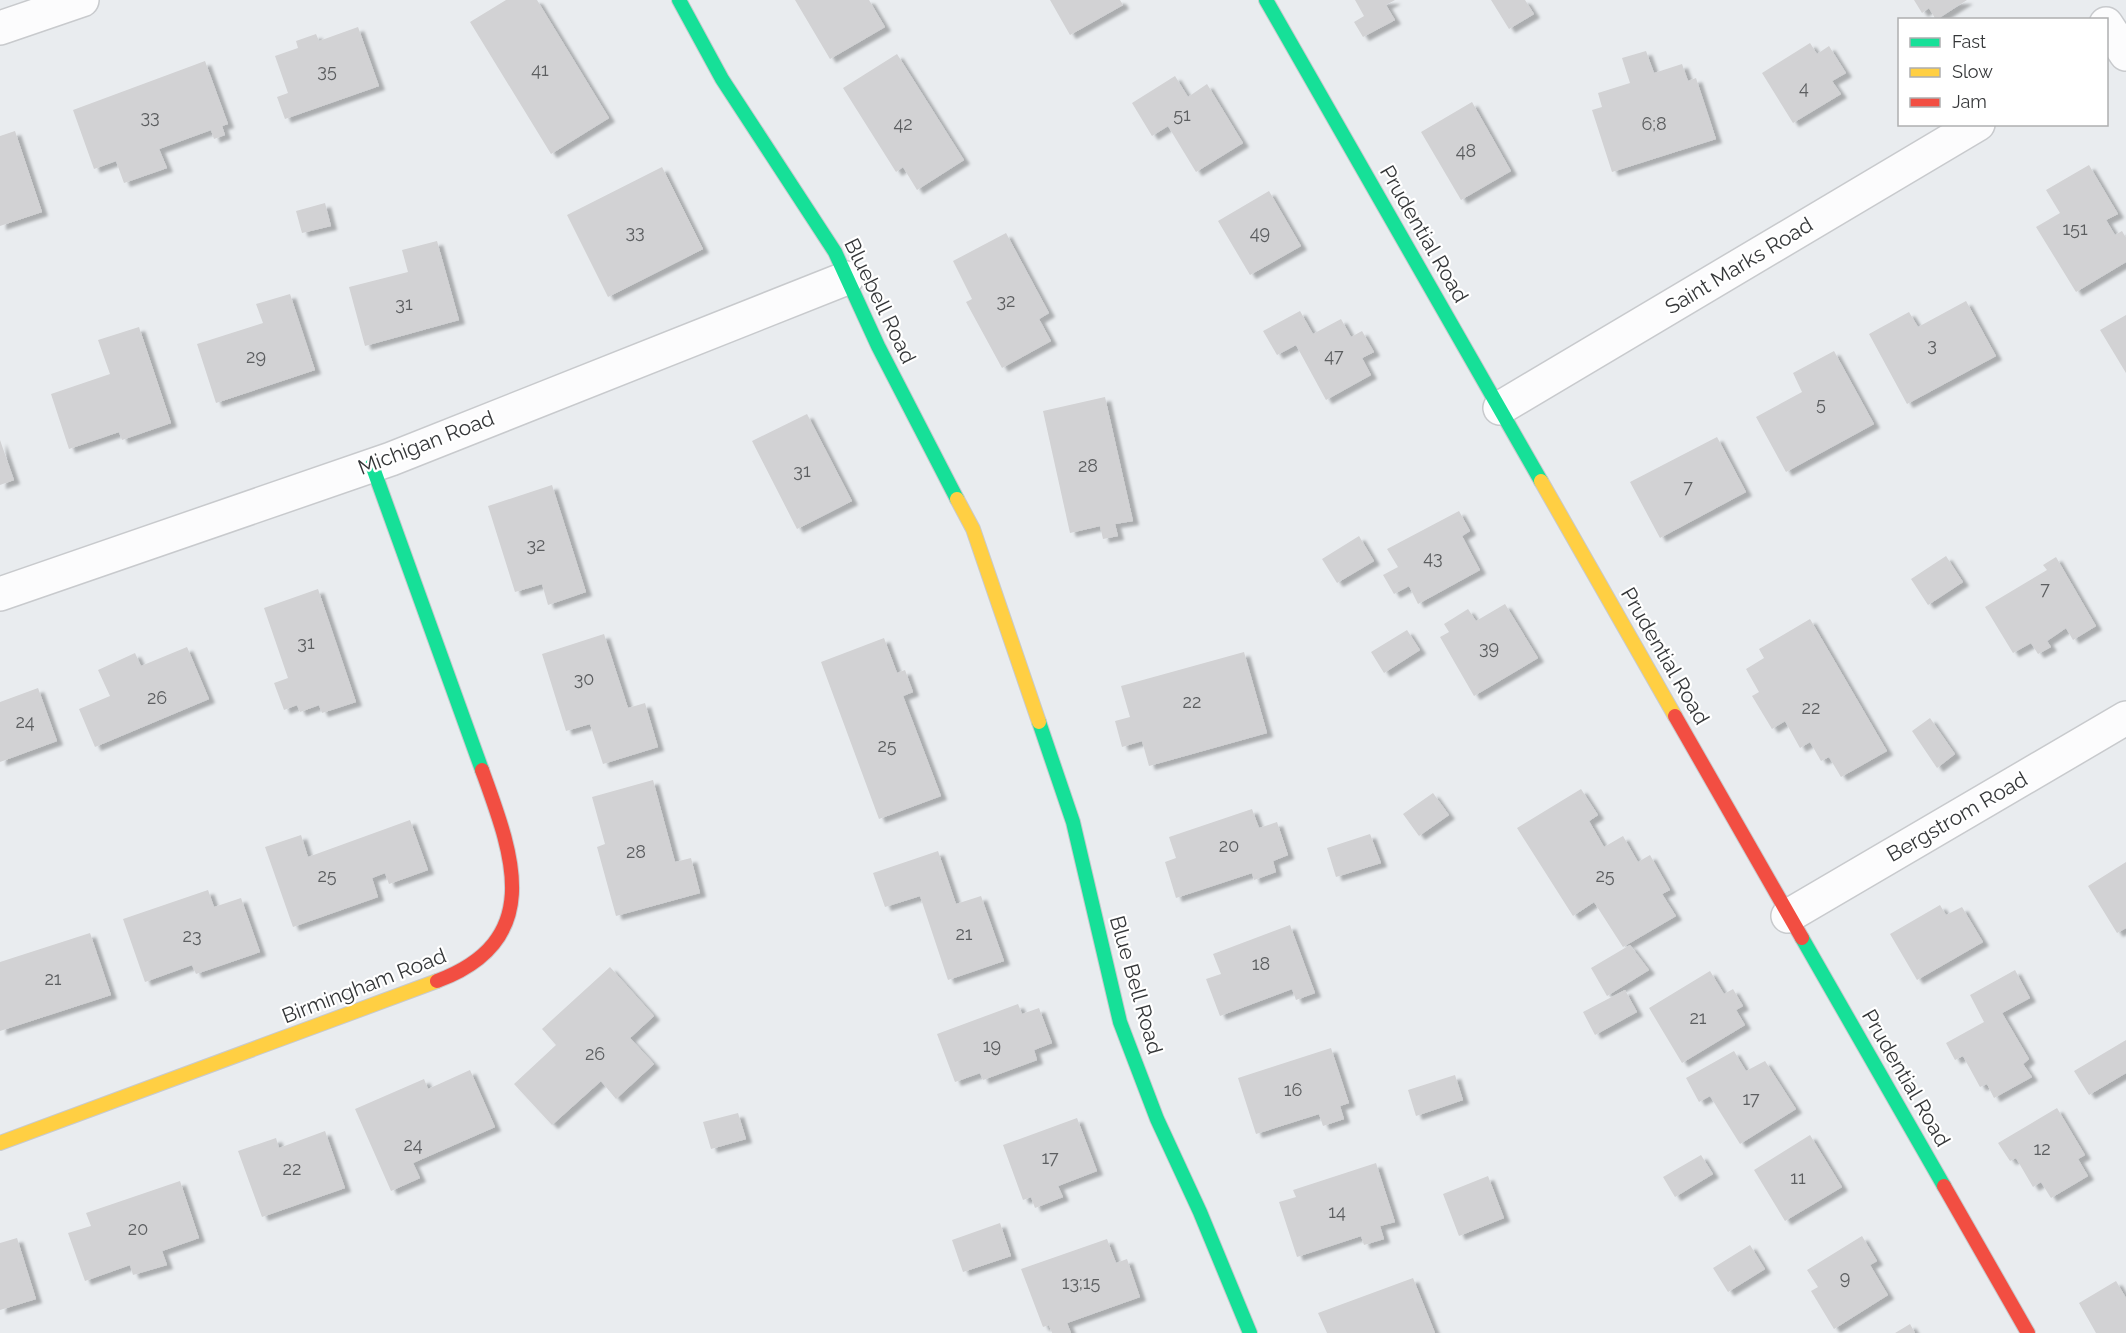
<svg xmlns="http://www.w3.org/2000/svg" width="2126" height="1333" viewBox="0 0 2126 1333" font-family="Raleway,sans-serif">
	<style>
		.building { fill: #d2d2d4; filter: url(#shadow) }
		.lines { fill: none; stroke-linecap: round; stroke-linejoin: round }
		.street-casing { stroke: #c8cacd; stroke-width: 36 }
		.fast-casing { stroke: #c8cacd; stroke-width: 16 }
		.slow-casing { stroke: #c8cacd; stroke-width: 16 }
		.jam-casing { stroke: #c8cacd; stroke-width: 16 }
		.street { stroke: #fcfcfd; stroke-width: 33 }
		.fast { stroke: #16e098; stroke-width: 14 }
		.slow { stroke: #ffcf43; stroke-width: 14 }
		.jam { stroke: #f24e42; stroke-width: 14 }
		.labels { text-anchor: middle; stroke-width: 4.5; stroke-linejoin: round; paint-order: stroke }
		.number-label { font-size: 18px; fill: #5c5e60 }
		.street-label { font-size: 21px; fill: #353739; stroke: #fff }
	</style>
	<defs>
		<filter id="shadow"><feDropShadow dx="6" dy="4" stdDeviation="1.5" flood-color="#0004"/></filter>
	</defs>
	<rect width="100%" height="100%" fill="#e9ecef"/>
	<path class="building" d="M506,0H537L609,118L551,154L470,22Z
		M795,0H869L885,27L830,59Z
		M1050,0H1120L1123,5L1070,35Z
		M1355,0H1395L1386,5L1395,20L1363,37L1354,22L1364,16Z
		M1491,0H1525L1534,14L1509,29Z
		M1914,0H1967L1936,20L1929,8L1922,13Z
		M358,27L379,86L285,119L277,97L288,93L275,56L298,48L296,41L316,34L319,41Z
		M1810,43L1817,54L1829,46L1846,73L1832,81L1841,94L1793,123L1762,73Z
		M1646,51L1654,73L1682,64L1688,81L1696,78L1716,139L1612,172L1592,110L1602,107L1598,93L1630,83L1622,58Z
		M897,54L964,160L917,190L903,167L896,172L843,88Z
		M205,61L228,124L222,126L225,135L214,139L211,130L159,149L167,168L124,183L116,161L94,169L73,110Z
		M1175,76L1188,97L1207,84L1243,143L1196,172L1168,126L1152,136L1132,103Z
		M1472,102L1511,171L1461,200L1421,132Z
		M15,131L42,212L0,226V136Z
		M2089,165L2118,214L2106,220L2115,235L2122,231L2126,238V262L2076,292L2036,227L2060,213L2046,190Z
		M662,167L703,249L608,297L567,215Z
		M1269,191L1301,246L1250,275L1218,221Z
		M325,203L331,226L302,233L296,211Z
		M1006,233L1049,313L1039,319L1051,341L1002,368L966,302L972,299L953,261Z
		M437,241L459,320L365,346L349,287L408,272L402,250Z
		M290,294L315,370L216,403L197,344L263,323L256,304Z
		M1966,301L1996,356L1907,404L1869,334L1909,312L1918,327Z
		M1300,311L1313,334L1341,319L1351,337L1362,331L1374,352L1362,358L1371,375L1326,400L1296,345L1277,355L1263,331Z
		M2126,315V373L2100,330Z
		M139,327L171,423L122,440L119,432L69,449L51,394L110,374L98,340Z
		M1834,351L1874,424L1786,472L1756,417L1802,392L1793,373Z
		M1105,397L1133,521L1115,524L1118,536L1103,539L1100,526L1070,533L1043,411Z
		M807,414L852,501L797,529L752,441Z
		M1717,437L1746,492L1660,538L1630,482Z
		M0,440L14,480L0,485Z
		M552,485L586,592L548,605L542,584L515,592L488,506Z
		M1459,511L1470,531L1462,536L1480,570L1418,604L1409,586L1394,594L1383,575L1398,567L1387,549Z
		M1359,536L1374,561L1337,583L1322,559Z
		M1946,556L1963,582L1928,605L1911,579Z
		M2056,557L2096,626L2073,640L2066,628L2047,641L2051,647L2038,654L2031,643L2013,653L1985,607L2047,570L2043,565Z
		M318,589L356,702L322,713L319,705L300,712L297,705L284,710L274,683L288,678L264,608Z
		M1505,604L1538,658L1474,696L1440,637L1449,632L1444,624L1468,609L1476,621Z
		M1810,619L1887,751L1841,777L1829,757L1821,761L1810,742L1800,748L1785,721L1772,729L1752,696L1759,692L1746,669L1764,658L1759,649Z
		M1407,630L1420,650L1384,673L1371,652Z
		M604,634L628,708L645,703L658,747L603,764L590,724L566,731L542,654Z
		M884,638L897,673L905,670L913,692L903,696L941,796L879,819L821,662Z
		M187,647L209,699L95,747L79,709L110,696L98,670L135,653L141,666Z
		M1244,652L1267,733L1149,766L1142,741L1122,747L1115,721L1130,717L1121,686Z
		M38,688L57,741L0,762V702Z
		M1930,718L1955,754L1937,768L1912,731Z
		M653,780L675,862L691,858L700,893L616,916L597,847L605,844L592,797Z
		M1581,789L1598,815L1589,821L1604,847L1623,836L1638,862L1650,855L1670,890L1662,894L1676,916L1623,947L1594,902L1573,916L1517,828Z
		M1433,793L1449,815L1419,836L1403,814Z
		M1252,809L1259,828L1277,822L1288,855L1273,861L1276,872L1254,880L1252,873L1176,898L1165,862L1176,858L1169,837Z
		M410,820L428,870L389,884L385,873L372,878L378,897L293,927L265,847L301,835L308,857Z
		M1370,834L1381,863L1336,877L1327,848Z
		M938,851L956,904L981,896L1004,961L948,980L920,896L885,907L873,873Z
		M2126,862V928L2117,933L2088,886Z
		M208,890L214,907L241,898L260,952L196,974L192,965L145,982L123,919Z
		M1940,905L1946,915L1962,907L1983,942L1917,980L1890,934Z
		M1290,925L1315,993L1296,1000L1292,989L1220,1016L1206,979L1221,974L1213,954Z
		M90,933L111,995L0,1031V962Z
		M1630,945L1649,970L1607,996L1591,968Z
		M610,967L654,1016L630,1038L654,1064L616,1099L601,1081L552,1125L514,1084L556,1045L542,1029Z
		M2015,970L2030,998L2002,1013L2029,1059L2023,1064L2032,1077L1994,1098L1987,1084L1980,1087L1963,1056L1955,1060L1946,1043L1984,1022L1970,995Z
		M1710,971L1724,994L1733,989L1743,1006L1736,1010L1745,1025L1682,1063L1649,1008Z
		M1625,990L1637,1012L1595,1035L1583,1012Z
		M1018,1004L1022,1014L1039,1008L1052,1043L1034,1050L1037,1060L983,1080L980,1073L955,1082L937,1034Z
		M2126,1040V1073L2089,1095L2074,1071Z
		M1331,1048L1349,1103L1340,1106L1344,1119L1323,1126L1319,1114L1256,1134L1238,1078Z
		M1734,1051L1746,1071L1765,1061L1796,1109L1740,1144L1710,1096L1699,1102L1686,1078Z
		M470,1070L495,1127L413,1163L420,1178L391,1191L355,1109L424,1079L428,1089Z
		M1455,1075L1463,1100L1416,1116L1408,1090Z
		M2057,1108L2085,1155L2078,1159L2088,1176L2051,1198L2041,1182L2033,1187L2016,1158L2010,1161L1998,1143Z
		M738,1113L746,1139L711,1149L703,1122Z
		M1077,1118L1097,1171L1058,1186L1063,1197L1035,1208L1031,1197L1023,1200L1003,1145Z
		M325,1131L345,1188L262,1217L238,1151L276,1138L279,1148Z
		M1810,1135L1842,1187L1785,1221L1754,1170Z
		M1701,1155L1713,1174L1675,1197L1663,1177Z
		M1376,1163L1395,1222L1380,1226L1384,1239L1364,1245L1361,1236L1297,1257L1279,1202L1296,1197L1293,1190Z
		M1488,1176L1504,1218L1459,1236L1443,1194Z
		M180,1181L199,1238L162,1251L167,1265L133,1275L130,1265L85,1281L68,1233L91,1226L86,1213Z
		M1000,1223L1011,1256L963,1272L952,1240Z
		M1862,1236L1877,1261L1870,1265L1888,1295L1834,1329L1811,1291L1818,1287L1807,1270Z
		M17,1238L36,1299L0,1310V1243Z
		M1107,1239L1116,1263L1127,1259L1140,1297L1067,1323L1071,1333H1052L1049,1325L1043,1327L1021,1269Z
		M1750,1245L1765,1269L1728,1292L1713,1268Z
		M1413,1278L1435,1333H1327L1318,1313Z
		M2116,1281L2126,1298V1333H2096L2079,1303Z
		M1910,1324L1915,1333H1895Z"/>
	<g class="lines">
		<defs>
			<path id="street" d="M2106,24L2126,54
				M0,28L82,0
				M1500,408L1978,124
				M0,594L391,459L847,278
				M1788,916L2126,718"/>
			<path id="fast" d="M679,0L722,79L835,252L878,346L957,499
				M1266,0L1541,481
				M372,465L482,770
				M1039,722L1073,822L1120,1022L1157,1119L1200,1212L1250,1333
				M1802,938L1944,1186"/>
			<path id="slow" d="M1541,481L1675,716
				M957,499L973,529L1039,722
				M0,1143L437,981"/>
			<path id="jam" d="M1675,716L1802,938
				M437,981C547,940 512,853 482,770
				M1944,1186L2028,1333"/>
		</defs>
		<use href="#street" class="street-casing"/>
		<use href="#fast" class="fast-casing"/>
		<use href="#slow" class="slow-casing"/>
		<use href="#jam" class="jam-casing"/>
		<use href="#street" class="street"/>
		<use href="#fast" class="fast"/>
		<use href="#slow" class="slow"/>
		<use href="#jam" class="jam"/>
	</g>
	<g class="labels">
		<g class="number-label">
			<text x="540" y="76">41</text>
			<text x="327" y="77">35</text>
			<text x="1804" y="94">4</text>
			<text x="1182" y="121">51</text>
			<text x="150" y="123">33</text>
			<text x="903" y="130">42</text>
			<text x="1654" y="130">6;8</text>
			<text x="1466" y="157">48</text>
			<text x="2075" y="235">151</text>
			<text x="635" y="238">33</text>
			<text x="1260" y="239">49</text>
			<text x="1006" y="307">32</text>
			<text x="404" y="310">31</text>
			<text x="1932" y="351">3</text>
			<text x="1334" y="362">47</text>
			<text x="256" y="363">29</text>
			<text x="1821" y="410">5</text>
			<text x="1088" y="472">28</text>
			<text x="802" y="477">31</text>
			<text x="1688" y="493">7</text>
			<text x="536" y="551">32</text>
			<text x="1433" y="564">43</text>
			<text x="2045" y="595">7</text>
			<text x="306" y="649">31</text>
			<text x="1489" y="654">39</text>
			<text x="584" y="685">30</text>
			<text x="157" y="704">26</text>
			<text x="1192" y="708">22</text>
			<text x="1811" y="714">22</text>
			<text x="25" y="728">24</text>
			<text x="887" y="752">25</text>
			<text x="1229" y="852">20</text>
			<text x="636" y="858">28</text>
			<text x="327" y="882">25</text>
			<text x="1605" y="882">25</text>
			<text x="964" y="940">21</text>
			<text x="192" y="942">23</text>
			<text x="1261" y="970">18</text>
			<text x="53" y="985">21</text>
			<text x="1698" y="1024">21</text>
			<text x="992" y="1052">19</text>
			<text x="595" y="1060">26</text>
			<text x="1293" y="1096">16</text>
			<text x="1751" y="1105">17</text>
			<text x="413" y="1151">24</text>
			<text x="2042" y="1155">12</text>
			<text x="1050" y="1164">17</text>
			<text x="292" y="1175">22</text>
			<text x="1798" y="1184">11</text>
			<text x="1337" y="1218">14</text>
			<text x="138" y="1235">20</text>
			<text x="1845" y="1284">9</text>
			<text x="1081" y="1289">13;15</text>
		</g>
		<g class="street-label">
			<text transform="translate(1424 234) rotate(60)" y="7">Prudential Road</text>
			<text transform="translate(1739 266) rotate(-31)" y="7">Saint Marks Road</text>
			<text transform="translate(880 301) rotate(64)" y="7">Bluebell Road</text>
			<text transform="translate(426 443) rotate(-21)" y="7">Michigan Road</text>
			<text transform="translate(1665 656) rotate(60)" y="7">Prudential Road</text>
			<text transform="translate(1957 817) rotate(-30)" y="7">Bergstrom Road</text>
			<text transform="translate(1136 985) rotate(74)" y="7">Blue Bell Road</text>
			<text transform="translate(364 986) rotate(-21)" y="7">Birmingham Road</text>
			<text transform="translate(1906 1078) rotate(60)" y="7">Prudential Road</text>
		</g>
	</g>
	<rect x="1898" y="18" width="210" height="108" fill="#ffffff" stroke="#aeafb0" stroke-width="1.5"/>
	<rect x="1910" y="38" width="30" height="9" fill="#16e098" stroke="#aeafb0" stroke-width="1.5"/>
	<text x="1952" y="48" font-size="18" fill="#353739">Fast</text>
	<rect x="1910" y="68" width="30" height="9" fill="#ffcf43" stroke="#aeafb0" stroke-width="1.5"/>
	<text x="1952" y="78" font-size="18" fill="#353739">Slow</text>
	<rect x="1910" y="98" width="30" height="9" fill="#f24e42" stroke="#aeafb0" stroke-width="1.5"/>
	<text x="1952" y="108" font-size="18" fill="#353739">Jam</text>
</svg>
